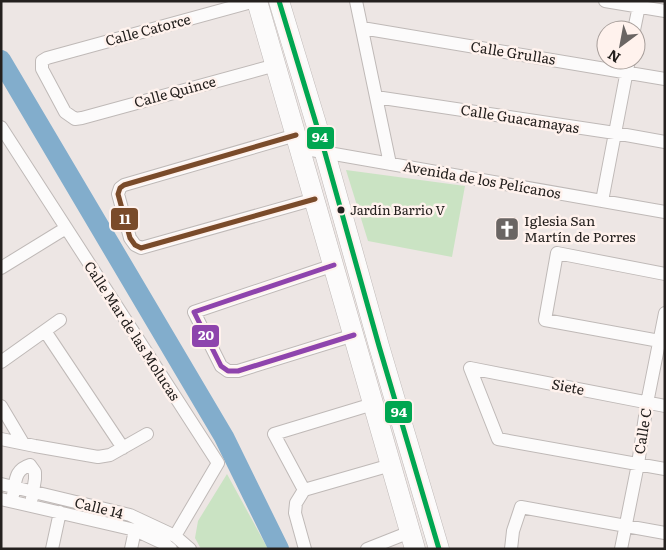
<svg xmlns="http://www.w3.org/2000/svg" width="666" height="550" viewBox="0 0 666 550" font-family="Literata,serif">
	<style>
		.green { fill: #cae3c3 }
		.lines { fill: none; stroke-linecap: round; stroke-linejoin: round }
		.river { stroke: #82adcc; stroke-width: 20 }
		.street-casing { stroke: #bfb9b7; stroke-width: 14 }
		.primary-casing { stroke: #bfb9b7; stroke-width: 21 }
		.street { stroke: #fcfbfb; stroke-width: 12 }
		.primary { stroke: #fcfbfb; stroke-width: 20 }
		.bus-1-casing { stroke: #fff2ed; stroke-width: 9 }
		.bus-2-casing { stroke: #fff2ed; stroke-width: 9 }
		.bus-3-casing { stroke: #fff2ed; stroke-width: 9 }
		.bus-1 { stroke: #00a651; stroke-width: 5 }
		.bus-2 { stroke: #7a4b2a; stroke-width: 5 }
		.bus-3 { stroke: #8e44ad; stroke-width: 5 }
		.bus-dot { fill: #24201e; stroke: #fff2ed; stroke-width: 2 }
		.labels { text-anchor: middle; stroke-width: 5; stroke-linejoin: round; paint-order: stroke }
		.bus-label { font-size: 13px; fill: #24201e; stroke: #fff2ed; text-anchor: start }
		.street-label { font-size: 14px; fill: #24201e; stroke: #fff2ed }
		.poi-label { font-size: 14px; fill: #24201e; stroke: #fff2ed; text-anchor: start }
		.line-badge { stroke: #fff2ed; stroke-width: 2 }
		.badge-label { font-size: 14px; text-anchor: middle; font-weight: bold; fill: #fff }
	</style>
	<rect width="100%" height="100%" fill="#ede6e4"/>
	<path class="green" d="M346,170L465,186L452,257L368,241Z
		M227,474L268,549H201L195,538L198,521Z"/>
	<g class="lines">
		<path class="river" d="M1,60L224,437L279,549"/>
		<defs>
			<path id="street" d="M255,1L47,58L42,61V69L65,112L75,119L82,118L276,65
				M356,1L390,164
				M605,1L665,11
				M362,28L665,79
				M634,30L640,1
				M376,97L615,133L665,142
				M1,127L218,463L175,536
				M296,135L124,185L120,188L118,194L130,238L135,245L141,248L315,199
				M300,148L665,212
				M602,201L629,60
				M334,265L194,312L221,366L228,371H238L354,335
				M1,268L66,228
				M665,274L557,253L545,320L665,342
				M45,331L123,448
				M1,362L60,320
				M470,368L498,439L665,469
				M470,368L665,406
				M1,406L23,443
				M1,439L35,446L98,457L110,455L147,434
				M30,465L35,472V479L32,498
				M1,484L130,515L175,536L190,549
				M304,490L391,465
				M13,495C16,481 14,470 30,465
				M1,499L135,530L165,544L171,549
				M52,549L60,512
				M131,549L135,530
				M305,549L295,513L296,503L304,490L274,434L373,404
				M367,549L410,532
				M511,549L513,531L521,507L665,533
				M621,549L638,464L647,403L665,313"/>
			<path id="primary" d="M257,1L415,549
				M279,1L325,153L379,346L439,549"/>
		</defs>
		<use href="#street" class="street-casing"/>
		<use href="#primary" class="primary-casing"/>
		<use href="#street" class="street"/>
		<use href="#primary" class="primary"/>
		<defs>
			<path id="bus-1" d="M279,1L325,153L379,346L439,549"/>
			<path id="bus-2" d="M296,135L124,185L120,188L118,194L130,238L135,245L141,248L315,199"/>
			<path id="bus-3" d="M334,265L194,312L221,366L228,371H238L354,335"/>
		</defs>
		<use href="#bus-1" class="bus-1-casing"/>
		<use href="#bus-2" class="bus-2-casing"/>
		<use href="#bus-3" class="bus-3-casing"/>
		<use href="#bus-1" class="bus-1"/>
		<use href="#bus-2" class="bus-2"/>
		<use href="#bus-3" class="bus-3"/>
	</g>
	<defs>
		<symbol id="church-square" viewBox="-11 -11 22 22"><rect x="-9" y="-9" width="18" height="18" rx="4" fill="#6a6563" stroke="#fff2ed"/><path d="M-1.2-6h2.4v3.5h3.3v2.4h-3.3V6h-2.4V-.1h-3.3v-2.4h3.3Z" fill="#fff"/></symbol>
	</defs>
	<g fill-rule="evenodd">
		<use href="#church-square" x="493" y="215" width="28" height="28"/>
	</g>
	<circle class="bus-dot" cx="341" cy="210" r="4.5"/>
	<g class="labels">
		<g class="bus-label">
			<text x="350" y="215">Jardín Barrio V</text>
		</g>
		<g class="street-label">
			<text transform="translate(148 30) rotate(-15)" y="5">Calle Catorce</text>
			<text transform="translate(513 53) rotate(9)" y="5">Calle Grullas</text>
			<text transform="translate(175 92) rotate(-15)" y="5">Calle Quince</text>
			<text transform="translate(520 119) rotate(9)" y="5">Calle Guacamayas</text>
			<text transform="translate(482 180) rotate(10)" y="5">Avenida de los Pelícanos</text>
			<text transform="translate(132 331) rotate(57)" y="5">Calle Mar de las Molucas</text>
			<text transform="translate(568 387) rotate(11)" y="5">Siete</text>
			<text transform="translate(643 431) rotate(-81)" y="5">Calle C</text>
			<text transform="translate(99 508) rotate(14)" y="5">Calle 14</text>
		</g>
		<g class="poi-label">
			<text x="524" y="226">Iglesia San<tspan x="524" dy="16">Martín de Porres</tspan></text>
		</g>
	</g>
	<g class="line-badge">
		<rect x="306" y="126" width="29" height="24" rx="5" fill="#00a651"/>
		<rect x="110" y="207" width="29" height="24" rx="5" fill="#7a4b2a"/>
		<rect x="191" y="324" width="29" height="24" rx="5" fill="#8e44ad"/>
		<rect x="384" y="400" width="29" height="24" rx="5" fill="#00a651"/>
	</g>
	<g class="badge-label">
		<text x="320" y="142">94</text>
		<text x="125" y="224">11</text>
		<text x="206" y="340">20</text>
		<text x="399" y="417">94</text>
	</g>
	<rect width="666" height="550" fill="none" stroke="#24201e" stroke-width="5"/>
	<g transform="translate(621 45) rotate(212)"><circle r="24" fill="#fff2ed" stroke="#a79e9a"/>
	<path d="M0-4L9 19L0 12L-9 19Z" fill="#6a6563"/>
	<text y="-8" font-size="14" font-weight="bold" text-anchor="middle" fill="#24201e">N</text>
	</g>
</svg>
